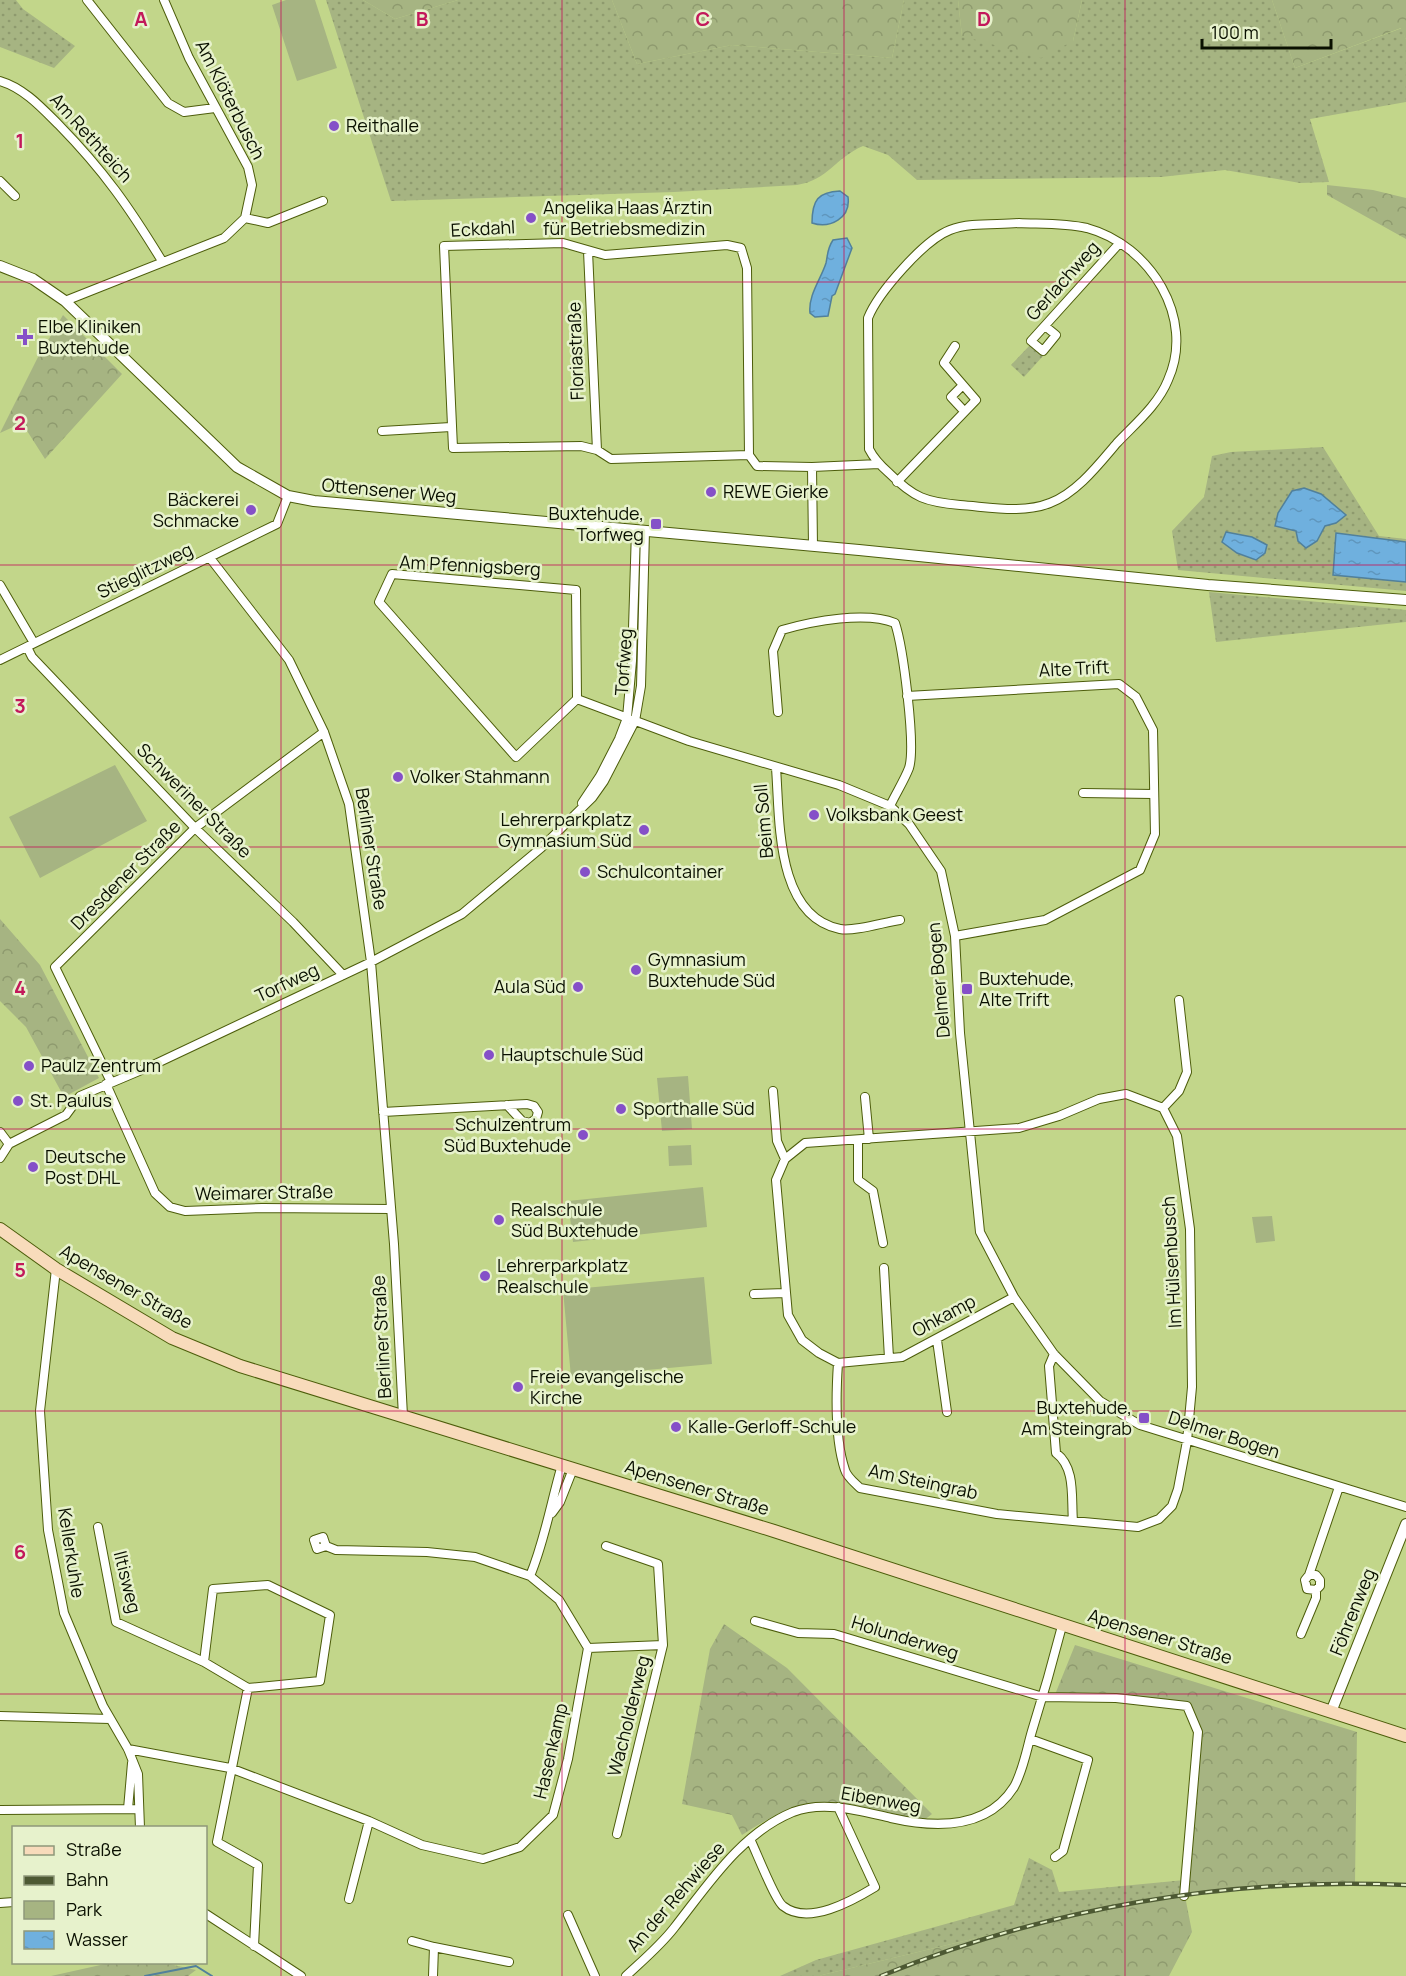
<svg xmlns="http://www.w3.org/2000/svg" width="1406" height="1976" viewBox="0 0 1406 1976" font-family="Manrope,sans-serif">
	<style>
		.green { fill: url(#green-dots) }
		.forest { fill: url(#forest-crowns) }
		.pitch { fill: #a6b482 }
		.water { fill: url(#water-ripples); stroke: #51809b; stroke-width: 1.5 }
		.lines { fill: none; stroke-linecap: round; stroke-linejoin: round }
		.stream { stroke: #51809b; stroke-width: 2 }
		.minor-casing { stroke: #4d5d0b; stroke-width: 10 }
		.tertiary-casing { stroke: #4d5d0b; stroke-width: 12 }
		.secondary-casing { stroke: #4d5d0b; stroke-width: 14 }
		.minor { stroke: #fff; stroke-width: 8 }
		.tertiary { stroke: #fff; stroke-width: 10 }
		.secondary { stroke: #f8dbbb; stroke-width: 12 }
		.rail-casing { stroke: #4d5933; stroke-width: 4.5 }
		.rail { stroke: #e7f2cc; stroke-width: 2; stroke-dasharray: 7; stroke-linecap: butt }
		.grid { fill: none; stroke: #c2185b; stroke-width: 1.5; stroke-opacity: 0.55 }
		.poi-dot { fill: #8550c8; stroke: #e7f2cc; stroke-width: 2 }
		.labels { text-anchor: middle; stroke-width: 5; stroke-linejoin: round; paint-order: stroke }
		.street-label { font-size: 18px; fill: #0a1000; stroke: #e7f2cc }
		.poi-label { font-size: 18px; fill: #0a1000; stroke: #e7f2cc; text-anchor: start }
		.grid-label { font-size: 20px; text-anchor: middle; font-weight: bold; fill: #c2185b; stroke: #e7f2cc; stroke-width: 5; stroke-linejoin: round; paint-order: stroke }
	</style>
	<defs>
		<pattern id="green-dots" width="8" height="8" patternUnits="userSpaceOnUse" patternTransform="scale(1.5)"><rect width="8" height="8" fill="#a6b482"/><path d="M2 2h.1M6 6h.1" fill="none" stroke="#8e9a6e" stroke-width="1.8" stroke-linecap="round"/></pattern>
		<pattern id="forest-crowns" width="20" height="18" patternUnits="userSpaceOnUse" patternTransform="scale(1.5)"><rect width="20" height="18" fill="#a6b482"/><path d="M2 6a3 3 0 1 1 6 0M12 15a3 3 0 1 1 6 0" fill="none" stroke="#8e9a6e"/></pattern>
		<pattern id="water-ripples" width="26" height="14" patternUnits="userSpaceOnUse" patternTransform="scale(1.5)"><rect width="26" height="14" fill="#6fb0de"/><path d="M2 4q2-2 4 0t4 0M15 11q2-2 4 0t4 0" fill="none" stroke="#5f96bd"/></pattern>
	</defs>
	<rect width="100%" height="100%" fill="#c2d68a"/>
	<path class="green" d="M0,0H16L23,9L75,46L54,68L0,47Z
		M326,0H363L395,19L458,0H612L637,64L732,45L892,58L904,0H958L962,36L1073,41L1082,0H1272L1295,68L1402,28L1406,40V102L1310,119L1329,182L1300,183L1225,170L1161,177L917,180L888,155L863,146C835,158 828,180 797,185L674,192L391,201Z
		M1031,344L1043,356L1024,377L1011,365Z
		M1323,447L1379,536L1406,539V591L1178,570L1172,531L1204,497L1212,456L1231,452Z
		M1209,592L1406,610V622L1216,642Z
		M1029,1858L1052,1870L1059,1892L1185,1880L1184,1896L1076,1914L818,1976H780L816,1960L1014,1905Z"/>
	<path class="forest" d="M363,0H458L395,19Z
		M612,0H904L892,58L732,45L637,64Z
		M958,0H1082L1073,41L1041,58L962,36Z
		M1272,0H1406V40L1401,28L1295,68Z
		M1327,185L1373,190L1406,198V239L1327,195Z
		M63,315L122,374L45,459L22,423L0,433L37,359Z
		M0,919L40,965L99,1078L64,1097L26,1027L0,1001Z
		M724,1624L787,1668L932,1814L923,1821C882,1812 833,1793 791,1808C774,1815 758,1825 742,1835L732,1815L682,1804L710,1649Z
		M1075,1645L1357,1732L1355,1883L1274,1885L1185,1896L1192,1932L1169,1976H818L1076,1914L1184,1896L1198,1732L1187,1706L1054,1697Z
		M114,1962L165,1963L196,1970L188,1976H51Z"/>
	<path class="pitch" d="M286,0H315L337,68L297,81L272,5Z
		M115,765L147,821L40,878L9,817Z
		M688,1076L692,1129L662,1131L657,1078Z
		M691,1145L692,1165L669,1166L668,1146Z
		M703,1187L707,1227L573,1242L568,1201Z
		M1272,1216L1275,1241L1256,1243L1252,1217Z
		M704,1277L712,1364L571,1377L563,1290Z"/>
	<path class="water" d="M840,191L848,197C851,218 830,229 812,223C812,200 818,192 840,191Z
		M847,238L852,248L835,294L832,296L828,316L815,317L810,313C808,295 821,279 826,263C828,254 827,249 833,240Z
		M1304,488L1321,494L1346,515L1336,523L1325,526L1317,541L1306,548L1298,541L1296,531L1275,526L1278,513L1292,491Z
		M1226,532L1252,537L1267,545L1265,553L1256,560L1237,553L1222,542Z
		M1336,533L1406,542V582L1333,575Z"/>
	<g class="lines">
		<path class="stream" d="M145,1976L196,1966L212,1976"/>
		<defs>
			<path id="minor" d="M87,0L168,103L184,112L215,108
				M0,81C24,88 42,108 59,125C104,171 129,207 162,261
				M0,181L15,196
				M245,218L268,223L323,201
				M1019,223C1041,224 1065,223 1087,228C1150,245 1196,318 1168,380C1158,405 1135,424 1117,443C1099,464 1077,493 1050,503C1023,514 989,507 960,505C926,502 914,498 889,473C881,466 874,459 869,449L868,318C878,293 924,240 950,230C970,222 997,225 1019,223Z
				M588,251L597,450
				M65,301L224,238L245,218L252,185L248,167L189,58L164,0
				M1045,326L1056,335L1043,351L1031,341L1116,247L1120,243
				M963,385L951,397L964,411
				M382,431L451,427
				M749,455L747,268L741,248L727,245L605,255L563,243L444,246L453,448L581,446L597,450L611,459L749,455L757,466L812,467
				M897,482L976,400L944,363L955,346
				M813,546L812,467L879,464
				M210,558L289,660L324,732L349,804L371,962L394,1244L403,1416
				M0,585L34,643
				M27,647L32,657L195,828L293,922L343,975
				M0,660L277,524L288,496
				M907,696L1119,684L1136,697L1153,730L1155,834L1140,870L1045,920L955,936
				M577,699L516,757L379,602L392,574L576,590L577,699L689,741L839,785L890,806L909,824L941,871L955,936L960,1033L980,1232L1014,1297L1054,1354L1100,1401L1140,1425L1406,1507
				M778,712L773,651L782,630C813,621 866,611 895,623C903,647 916,746 909,768C904,781 896,793 890,806
				M776,768C780,818 775,916 840,929C854,932 885,922 900,920
				M1083,793L1153,794
				M582,803L600,776L619,739L627,718L632,661L636,530
				M111,1082L55,967L195,828L324,732
				M106,1084L155,1193L170,1207L185,1211L262,1208L391,1209
				M773,1091L777,1141L785,1159
				M865,1097L869,1139
				M1163,1108L1179,1091L1187,1072L1179,1000
				M383,1112L527,1104L534,1106L538,1112L536,1119L530,1123L522,1121L507,1105
				M0,1132L9,1144
				M858,1140V1180L873,1191L883,1243
				M0,1158L9,1144L66,1115L80,1096L151,1066L371,962L462,914L541,848L592,798L604,781L635,721L641,686L645,531
				M884,1268L889,1358
				M56,1269L40,1411L48,1530L64,1613L103,1706L128,1749L138,1774L140,1828
				M754,1294L786,1293
				M937,1340L947,1412
				M1054,1354L1049,1366L1056,1453C1076,1468 1071,1498 1073,1521
				M838,1363C836,1393 835,1441 845,1470C847,1477 855,1483 860,1488L997,1514L1138,1527L1159,1519L1172,1506L1178,1489L1187,1441L1192,1387L1190,1229L1177,1136L1163,1108L1126,1094L1099,1099L1059,1116L1019,1128L805,1143L785,1159L776,1180L788,1315L802,1340L819,1353L838,1363L902,1357L1014,1297
				M552,1513L560,1502L573,1469
				M98,1527L116,1622L204,1662
				M326,1546L317,1549L314,1540L323,1537L326,1546L336,1550L427,1552L475,1557L530,1576
				M606,1546L658,1564L663,1645
				M1309,1575H1316L1320,1580V1586L1316,1590L1307,1589L1305,1580L1309,1575L1339,1487
				M755,1621L798,1633L834,1634L1043,1697L1116,1698L1187,1706L1198,1732L1184,1896
				M1301,1634L1316,1598V1590
				M588,1648L663,1645L617,1834
				M248,1688L320,1681L330,1615L268,1585L213,1589L204,1662L248,1688L217,1842L258,1865L254,1946
				M0,1716L110,1719
				M1030,1739L1088,1760L1063,1851L1055,1857
				M128,1749L230,1768L369,1821L422,1845L483,1859L520,1847L553,1815L568,1759L588,1648L559,1600L530,1576C545,1540 551,1502 562,1465
				M128,1809L132,1763
				M0,1810L139,1809
				M750,1839C756,1851 775,1900 783,1906C808,1926 852,1901 875,1887L838,1807
				M349,1899L369,1821
				M0,1903L14,1902
				M206,1914L301,1976
				M568,1915L595,1976
				M412,1941L434,1947
				M433,1976L434,1947L509,1962
				M626,1976C642,1961 660,1946 674,1928C708,1885 740,1834 793,1812C824,1800 860,1811 891,1818C935,1828 987,1830 1014,1787C1023,1771 1027,1748 1032,1731C1043,1696 1053,1661 1062,1626"/>
			<path id="tertiary" d="M0,266L33,279L65,301L237,467L288,496L314,501L859,550L1208,585L1406,600
				M1331,1712L1406,1524"/>
			<path id="secondary" d="M0,1229L56,1269L172,1338L240,1366L774,1531L1406,1736"/>
		</defs>
		<use href="#minor" class="minor-casing"/>
		<use href="#tertiary" class="tertiary-casing"/>
		<use href="#secondary" class="secondary-casing"/>
		<use href="#minor" class="minor"/>
		<use href="#tertiary" class="tertiary"/>
		<use href="#secondary" class="secondary"/>
		<defs>
			<path id="rail" d="M881,1976C1046,1908 1229,1877 1406,1885"/>
		</defs>
		<use href="#rail" class="rail-casing"/>
		<use href="#rail" class="rail"/>
	</g>
	<path class="grid" d="M281,0V1976M562,0V1976M844,0V1976M1125,0V1976M0,282H1406M0,565H1406M0,847H1406M0,1129H1406M0,1411H1406M0,1694H1406"/>
	<g class="poi-dot">
		<circle cx="334" cy="126" r="6"/>
		<circle cx="531" cy="218" r="6"/>
		<path d="M22 328h6v6h6v6h-6v6h-6v-6h-6v-6h6z"/>
		<circle cx="711" cy="492" r="6"/>
		<circle cx="251" cy="510" r="6"/>
		<rect x="650" y="518" width="12" height="12" rx="3"/>
		<circle cx="398" cy="777" r="6"/>
		<circle cx="814" cy="815" r="6"/>
		<circle cx="644" cy="830" r="6"/>
		<circle cx="585" cy="872" r="6"/>
		<circle cx="636" cy="970" r="6"/>
		<circle cx="578" cy="987" r="6"/>
		<rect x="961" y="983" width="12" height="12" rx="3"/>
		<circle cx="489" cy="1055" r="6"/>
		<circle cx="29" cy="1066" r="6"/>
		<circle cx="18" cy="1101" r="6"/>
		<circle cx="621" cy="1109" r="6"/>
		<circle cx="583" cy="1135" r="6"/>
		<circle cx="33" cy="1167" r="6"/>
		<circle cx="499" cy="1220" r="6"/>
		<circle cx="485" cy="1276" r="6"/>
		<circle cx="518" cy="1387" r="6"/>
		<rect x="1138" y="1412" width="12" height="12" rx="3"/>
		<circle cx="676" cy="1427" r="6"/>
	</g>
	<g class="labels">
		<g class="street-label">
			<text transform="translate(230 100) rotate(63)" y="6">Am Klöterbusch</text>
			<text transform="translate(91 138) rotate(48)" y="6">Am Rethteich</text>
			<text transform="translate(483 229) rotate(-3)" y="6">Eckdahl</text>
			<text transform="translate(1063 281) rotate(-48)" y="6">Gerlachweg</text>
			<text transform="translate(576 351) rotate(-92)" y="6">Floriastraße</text>
			<text transform="translate(389 491) rotate(5)" y="6">Ottensener Weg</text>
			<text transform="translate(470 566) rotate(3)" y="6">Am Pfennigsberg</text>
			<text transform="translate(145 571) rotate(-26)" y="6">Stieglitzweg</text>
			<text transform="translate(624 662) rotate(-86)" y="6">Torfweg</text>
			<text transform="translate(1074 669) rotate(-3)" y="6">Alte Trift</text>
			<text transform="translate(194 801) rotate(45)" y="6">Schweriner Straße</text>
			<text transform="translate(764 821) rotate(-95)" y="6">Beim Soll</text>
			<text transform="translate(371 849) rotate(81)" y="6">Berliner Straße</text>
			<text transform="translate(126 875) rotate(-45)" y="6">Dresdener Straße</text>
			<text transform="translate(939 980) rotate(-95)" y="6">Delmer Bogen</text>
			<text transform="translate(287 983) rotate(-25)" y="6">Torfweg</text>
			<text transform="translate(264 1193) rotate(-1)" y="6">Weimarer Straße</text>
			<text transform="translate(1172 1262) rotate(-93)" y="6">Im Hülsenbusch</text>
			<text transform="translate(126 1287) rotate(30)" y="6">Apensener Straße</text>
			<text transform="translate(944 1316) rotate(-28)" y="6">Ohkamp</text>
			<text transform="translate(382 1337) rotate(-93)" y="6">Berliner Straße</text>
			<text transform="translate(1224 1435) rotate(18)" y="6">Delmer Bogen</text>
			<text transform="translate(923 1482) rotate(12)" y="6">Am Steingrab</text>
			<text transform="translate(697 1488) rotate(17)" y="6">Apensener Straße</text>
			<text transform="translate(71 1553) rotate(81)" y="6">Kellerkuhle</text>
			<text transform="translate(127 1582) rotate(76)" y="6">Iltisweg</text>
			<text transform="translate(1353 1612) rotate(-68)" y="6">Föhrenweg</text>
			<text transform="translate(1160 1637) rotate(17)" y="6">Apensener Straße</text>
			<text transform="translate(905 1638) rotate(17)" y="6">Holunderweg</text>
			<text transform="translate(629 1716) rotate(-76)" y="6">Wacholderweg</text>
			<text transform="translate(551 1751) rotate(-77)" y="6">Hasenkamp</text>
			<text transform="translate(881 1800) rotate(10)" y="6">Eibenweg</text>
			<text transform="translate(676 1897) rotate(-49)" y="6">An der Rehwiese</text>
		</g>
		<g class="poi-label">
			<text x="346" y="132">Reithalle</text>
			<text x="543" y="214">Angelika Haas Ärztin<tspan x="543" dy="21">für Betriebsmedizin</tspan></text>
			<text x="38" y="333">Elbe Kliniken<tspan x="38" dy="21">Buxtehude</tspan></text>
			<text x="723" y="498">REWE Gierke</text>
			<text x="239" y="506" text-anchor="end">Bäckerei<tspan x="239" dy="21">Schmacke</tspan></text>
			<text x="644" y="520" text-anchor="end">Buxtehude,<tspan x="644" dy="21">Torfweg</tspan></text>
			<text x="410" y="783">Volker Stahmann</text>
			<text x="826" y="821">Volksbank Geest</text>
			<text x="632" y="826" text-anchor="end">Lehrerparkplatz<tspan x="632" dy="21">Gymnasium Süd</tspan></text>
			<text x="597" y="878">Schulcontainer</text>
			<text x="648" y="966">Gymnasium<tspan x="648" dy="21">Buxtehude Süd</tspan></text>
			<text x="979" y="985">Buxtehude,<tspan x="979" dy="21">Alte Trift</tspan></text>
			<text x="566" y="993" text-anchor="end">Aula Süd</text>
			<text x="501" y="1061">Hauptschule Süd</text>
			<text x="41" y="1072">Paulz Zentrum</text>
			<text x="30" y="1107">St. Paulus</text>
			<text x="633" y="1115">Sporthalle Süd</text>
			<text x="571" y="1131" text-anchor="end">Schulzentrum<tspan x="571" dy="21">Süd Buxtehude</tspan></text>
			<text x="45" y="1163">Deutsche<tspan x="45" dy="21">Post DHL</tspan></text>
			<text x="511" y="1216">Realschule<tspan x="511" dy="21">Süd Buxtehude</tspan></text>
			<text x="497" y="1272">Lehrerparkplatz<tspan x="497" dy="21">Realschule</tspan></text>
			<text x="530" y="1383">Freie evangelische<tspan x="530" dy="21">Kirche</tspan></text>
			<text x="1132" y="1414" text-anchor="end">Buxtehude,<tspan x="1132" dy="21">Am Steingrab</tspan></text>
			<text x="688" y="1433">Kalle-Gerloff-Schule</text>
		</g>
	</g>
	<g class="grid-label">
		<text x="141" y="26">A</text>
		<text x="422" y="26">B</text>
		<text x="703" y="26">C</text>
		<text x="984" y="26">D</text>
		<text x="20" y="148">1</text>
		<text x="20" y="430">2</text>
		<text x="20" y="713">3</text>
		<text x="20" y="995">4</text>
		<text x="20" y="1277">5</text>
		<text x="20" y="1559">6</text>
	</g>
	<rect x="12" y="1826" width="195" height="138" fill="#e7f2cc" stroke="#8f987a" stroke-width="1.5"/>
	<rect x="24" y="1846" width="30" height="9" fill="#f8dbbb" stroke="#8f987a" stroke-width="1.5"/>
	<text x="66" y="1856" font-size="18" fill="#0a1000">Straße</text>
	<rect x="24" y="1876" width="30" height="9" fill="#4d5933" stroke="#8f987a" stroke-width="1.5"/>
	<text x="66" y="1886" font-size="18" fill="#0a1000">Bahn</text>
	<rect x="24" y="1901" width="30" height="18" fill="#a6b482" stroke="#8f987a" stroke-width="1.5"/>
	<text x="66" y="1916" font-size="18" fill="#0a1000">Park</text>
	<rect x="24" y="1931" width="30" height="18" fill="url(#water-ripples)" stroke="#8f987a" stroke-width="1.5"/>
	<text x="66" y="1946" font-size="18" fill="#0a1000">Wasser</text>
	<path d="M1202 39v9h129v-9" fill="none" stroke="#0a1000" stroke-width="3"/>
	<text x="1211" y="39" font-size="18" fill="#0a1000" stroke="#e7f2cc" stroke-width="4.5" paint-order="stroke">100 m</text>
</svg>
